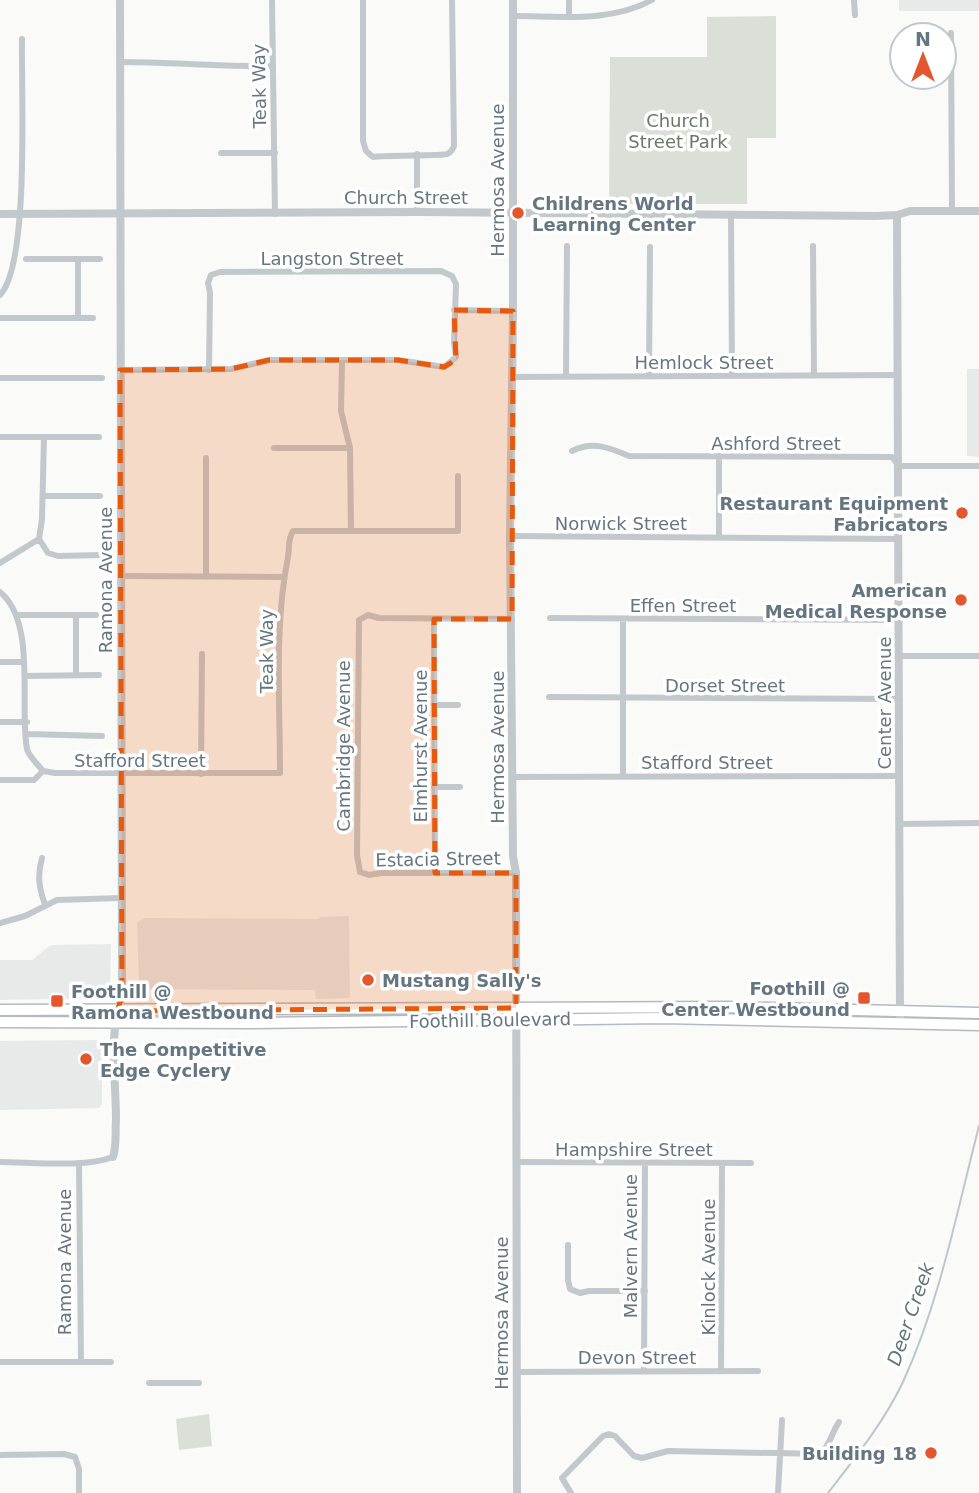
<svg xmlns="http://www.w3.org/2000/svg" width="979" height="1493" font-family="'DejaVu Sans',sans-serif">
<style>
.built{fill:#e8e9e9}
.green{fill:#dadfd7}
.lines{fill:none;stroke-linecap:round;stroke-linejoin:round}
.stream{stroke:#bbc7cb;stroke-width:2}
.primary-casing{stroke:#b5babe;stroke-width:13}
.minor{stroke:#c3c8cc;stroke-width:6}
.tertiary{stroke:#c3c8cc;stroke-width:8}
.primary{stroke:#fff;stroke-width:10}
.marked{fill:#e8590c;fill-opacity:0.2;stroke:#e8590c;stroke-width:5;stroke-dasharray:14 9;stroke-linejoin:round}
.poi-dot{fill:#e4572e;stroke:#fff;stroke-width:2.5}
.labels{text-anchor:middle;dominant-baseline:central;stroke-width:7;stroke-linejoin:round;paint-order:stroke}
.street-label{font-size:18px;fill:#657683;stroke:#fff}
.park-label{font-size:18px;fill:#687a64;stroke:#fff}
.poi-label{font-size:18px;font-weight:bold;fill:#657683;stroke:#fff;text-anchor:start}
.water-label{font-size:19px;font-style:italic;fill:#60757c;stroke:#fff}
</style>
<rect width="100%" height="100%" fill="#fafaf8"/>
<!-- built -->
<path class="built" d="M899 0H979V11H899Z
M967 369H979V457L967 456Z
M349 916 350 998 316 999 315 990 147 989 139 985 137 923 144 918 319 919 320 917Z
M111 944 110 991 105 998 0 1000V960H32L51 945Z
M102 1040V1104L99 1108 0 1110V1041Z"/>
<!-- green -->
<path class="green" d="M776 16V138H747V204H609L610 57H707V17Z
M209 1414 212 1446 179 1450 176 1419Z"/>
<g class="lines">
<!-- stream -->
<path class="stream" d="M828 1493C855 1458 884 1422 903 1382 940 1301 957 1211 979 1126"/>
<!-- primary casing -->
<g class="primary-casing">
<path id="primary" d="M0 1010 727 1007 979 1013
M0 1022 250 1023 664 1018 979 1025"/>
</g>
<!-- minor -->
<path class="minor" d="M272 0 275 214
M363 0V141L366 151 373 157C386 155 443 156 447 154 452 152 452 150 454 146L452 0
M569 0V16
M854 0 855 15
M513 16C558 16 611 23 652 0
M951 33 952 212
M120 62C171 62 221 67 272 66
M221 153H275
M417 154V212
M731 215 732 375
M813 246 814 376
M26 259H100
M0 295C30 264 21 88 22 39
M454 310 513 311
M0 318H93
M78 318V259
M342 361 341 411 350 448 351 531
M120 370 231 369 269 360H398L444 367 456 357 454 342 456 284 452 276 441 271 220 272 211 275 208 283 210 293 209 370
M566 376 567 246
M649 376 650 247
M511 377 897 375
M0 378H102
M0 437H99
M274 448H350
M572 451C593 441 608 447 629 456L892 457 899 466H979
M719 456V537
M206 458V577
M43 496H100
M510 536 899 539
M39 539 48 553 58 556 102 555
M0 563 39 539 42 519 44 437
M121 576 283 577
M0 592C37 622 19 707 27 749 29 757 38 764 43 771
M17 615H96
M76 615V675
M550 618 900 620
M434 619 435 873
M512 619 379 618 368 615 359 620 357 855 360 872 369 875 381 873H516
M900 656H979
M0 662H24
M25 676 99 675
M549 697 900 699
M434 705H458
M0 722H27
M27 734 102 736
M43 771 55 773H280C280 702 274 627 288 557 290 546 287 541 293 531H458V476
M201 774 202 654
M623 776V619
M513 777 900 776
M0 780H34L43 771
M434 787H460
M901 824 979 823
M42 858C37 876 39 887 45 905
M0 923 25 916 57 900 121 898
M0 1162C31 1162 85 1168 113 1157
M517 1162 751 1163
M79 1163 81 1362
M568 1245V1280L570 1289 580 1293 589 1291H645
M0 1362H111
M644 1371 645 1163
M721 1371 722 1163
M516 1372 758 1371
M149 1383H199
M0 1455 64 1454 75 1457 79 1469V1493
M571 1493 562 1478 603 1436 609 1434 615 1436 634 1456 642 1458 668 1451 821 1454C831 1443 831 1434 839 1422
M778 1493 782 1420"/>
<!-- tertiary -->
<path class="tertiary" d="M513 0V311L510 536 513 856 516 873 517 1493
M0 214 417 212 876 216 897 215 910 211H979
M897 215 900 1022
M113 1157C117 1145 115 1132 116 1119 116 1078 108 1035 122 997L120 0"/>
<!-- primary -->
<use href="#primary" class="primary"/>
</g>
<!-- marked area -->
<path class="marked" d="M454 310 513 311 512 619H434L435 873H516V1008L117 1011 122 997 120 370 231 369 269 360H398L444 367 456 360Z"/>
<!-- markers -->
<g class="poi-dot">
<circle cx="518" cy="213" r="7"/>
<circle cx="962" cy="513" r="7"/>
<circle cx="961" cy="600" r="7"/>
<circle cx="368" cy="980" r="7"/>
<rect x="857" y="991" width="14" height="14" rx="3.5"/>
<rect x="50" y="994" width="14" height="14" rx="3.5"/>
<circle cx="86" cy="1059" r="7"/>
<circle cx="931" cy="1453" r="7"/>
</g>
<g class="labels">
<!-- street labels -->
<g class="street-label">
<text transform="translate(259 86) rotate(-91)">Teak Way</text>
<text transform="translate(497 180) rotate(-90)">Hermosa Avenue</text>
<text x="406" y="197">Church Street</text>
<text x="332" y="258">Langston Street</text>
<text x="704" y="362">Hemlock Street</text>
<text x="776" y="443">Ashford Street</text>
<text x="621" y="523">Norwick Street</text>
<text transform="translate(105 580) rotate(-90)">Ramona Avenue</text>
<text x="683" y="605">Effen Street</text>
<text transform="translate(266 651) rotate(-90)">Teak Way</text>
<text x="725" y="685">Dorset Street</text>
<text transform="translate(884 703) rotate(-90)">Center Avenue</text>
<text transform="translate(343 746) rotate(-90)">Cambridge Avenue</text>
<text transform="translate(420 746) rotate(-90)">Elmhurst Avenue</text>
<text transform="translate(497 747) rotate(-90)">Hermosa Avenue</text>
<text x="140" y="760">Stafford Street</text>
<text x="707" y="762">Stafford Street</text>
<text transform="translate(438 859) rotate(-1)">Estacia Street</text>
<text transform="translate(490 1020) rotate(-1)">Foothill Boulevard</text>
<text x="634" y="1149">Hampshire Street</text>
<text transform="translate(630 1246) rotate(-90)">Malvern Avenue</text>
<text transform="translate(64 1262) rotate(-90)">Ramona Avenue</text>
<text transform="translate(708 1267) rotate(-90)">Kinlock Avenue</text>
<text transform="translate(501 1313) rotate(-90)">Hermosa Avenue</text>
<text x="637" y="1357">Devon Street</text>
</g>
<!-- park labels -->
<g class="park-label">
<text x="678" y="120">Church<tspan x="678" dy="21">Street Park</tspan></text>
</g>
<!-- poi labels -->
<g class="poi-label">
<text x="532" y="203">Childrens World<tspan x="532" dy="21">Learning Center</tspan></text>
<text x="948" y="503" text-anchor="end">Restaurant Equipment<tspan x="948" dy="21">Fabricators</tspan></text>
<text x="947" y="590" text-anchor="end">American<tspan x="947" dy="21">Medical Response</tspan></text>
<text x="382" y="980">Mustang Sally's</text>
<text x="850" y="988" text-anchor="end">Foothill @<tspan x="850" dy="21">Center Westbound</tspan></text>
<text x="71" y="991">Foothill @<tspan x="71" dy="21">Ramona Westbound</tspan></text>
<text x="100" y="1049">The Competitive<tspan x="100" dy="21">Edge Cyclery</tspan></text>
<text x="917" y="1453" text-anchor="end">Building 18</text>
</g>
<!-- water labels -->
<g class="water-label">
<text transform="translate(910 1314) rotate(-71)">Deer Creek</text>
</g>
</g>
<!-- north arrow -->
<g transform="translate(923 56)"><circle r="33" fill="#ffffff" stroke="#c1c8cd" stroke-width="2"/>
<path d="M0-5L12 26L0 18L-12 26Z" fill="#e4572e"/>
<text y="-10" font-size="19" font-weight="bold" text-anchor="middle" fill="#657683">N</text>
</g>
</svg>
